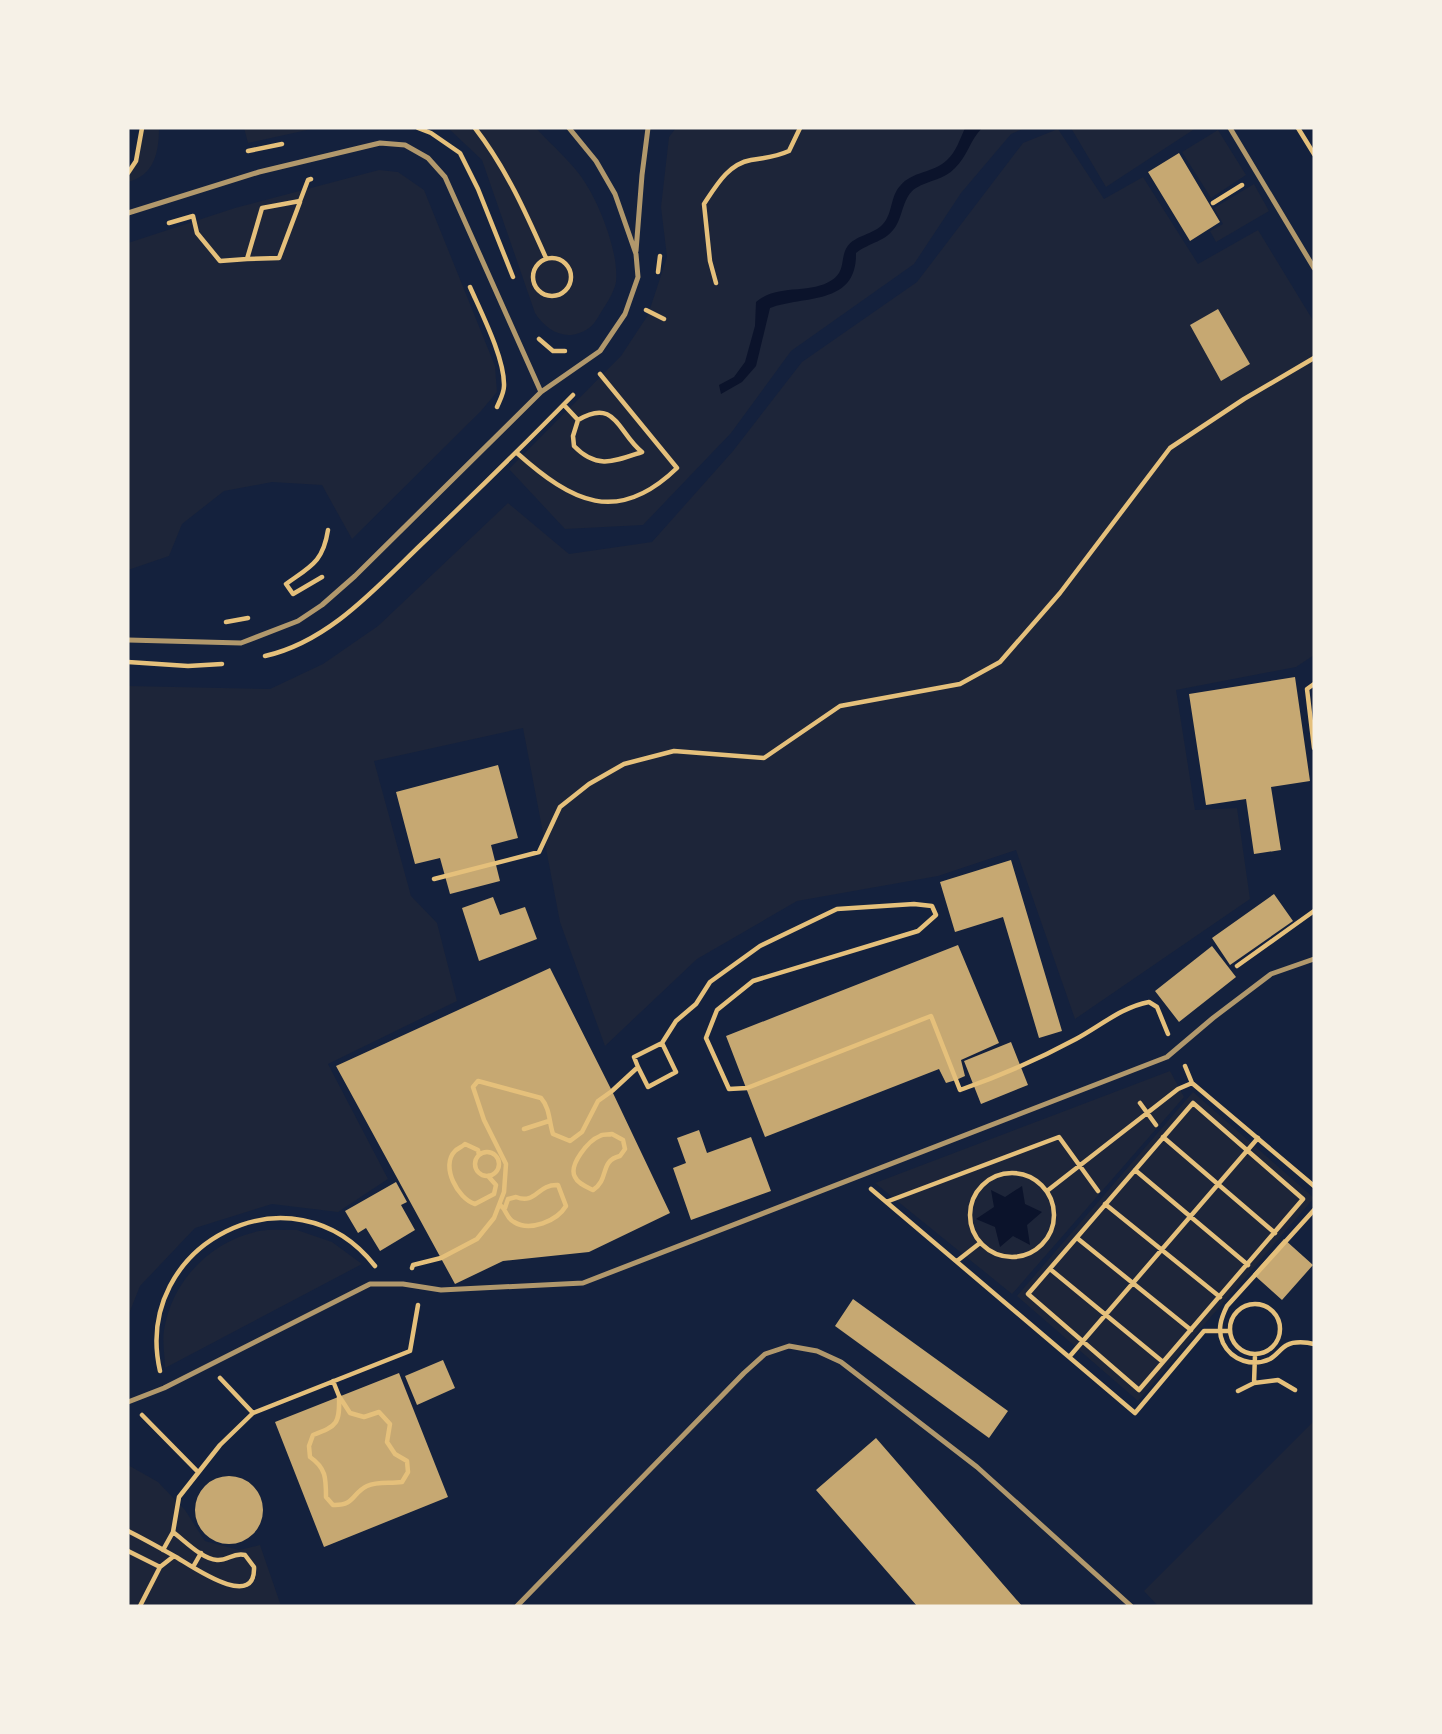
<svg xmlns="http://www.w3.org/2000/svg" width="1442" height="1734" font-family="'DejaVu Sans',sans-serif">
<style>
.green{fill:#1d2539}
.water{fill:#0b132b}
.building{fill:#c6a872}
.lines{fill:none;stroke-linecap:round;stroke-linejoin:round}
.path{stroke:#e5c07b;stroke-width:4.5}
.service{stroke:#b1986c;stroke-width:5}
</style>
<rect width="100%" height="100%" fill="#14213d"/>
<!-- green -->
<path class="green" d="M144 128H159C159 153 154 175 128 182V175L138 161Z
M244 128H316L248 143Z
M448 128H536C552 146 574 164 586 184 601 208 619 254 616 282 615 289 609 300 605 306 600 313 596 323 589 328 568 343 547 332 535 313L482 160Z
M676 128H1025L1011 134 961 193 914 264 791 351 731 433 643 525 565 529 509 469 621 356 648 315 667 257 661 207 669 137Z
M1071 128H1196L1106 187Z
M1058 129 1104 199 1143 177 1198 264 1258 230 1314 322V655L1296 667 1176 690 1195 810 1237 808 1250 899 1075 1019 1016 850 938 876 797 901 697 959 605 1046 560 922 523 728 374 761 411 896 437 923 457 1001 328 1064 388 1179 338 1212 272 1204 195 1228 140 1286 128 1316V686L270 689 323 664 378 626 508 503 569 554 652 542 733 451 802 362 917 282 1023 143Z
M1218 130 1246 175 1211 198 1182 152Z
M379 170 398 172 424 190 495 366 497 392 481 411 352 539 322 485 272 482 224 491 182 524 169 556 128 570V243L235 208Z
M1254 184 1269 211 1216 242 1210 231 1223 224 1214 208Z
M1170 1071 1184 1097 1012 1294 875 1183Z
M1193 1092 1314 1198 1138 1401 1017 1296Z
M297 1230 332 1242 362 1264 165 1368C165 1356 162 1342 164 1330 172 1281 210 1241 259 1231 270 1229 284 1230 297 1230Z
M1314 1421V1606H1158L1144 1591Z
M128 1465 158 1482 185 1510 205 1541 239 1550 260 1545 281 1606H128Z"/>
<!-- water -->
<path class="water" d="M965 128H982C970 140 967 157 955 168 944 180 929 180 916 188 903 196 903 215 896 226 886 242 870 242 856 253 857 306 804 295 770 308L756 366 742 382 721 394 719 385 734 377 745 362 755 326 756 302C778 283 810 295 832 280 846 271 840 258 847 247 855 235 873 235 883 224 893 213 890 197 900 186 912 171 934 173 947 160 956 152 960 139 965 128Z
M1022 1186 1025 1204 1042 1212 1027 1225 1030 1245 1013 1236 1000 1247 995 1227 976 1219 994 1207 991 1190 1005 1197Z"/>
<!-- building -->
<path class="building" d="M1179 153 1220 222 1190 241 1148 172Z
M1218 309 1250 364 1221 381 1190 325Z
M1295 677 1310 781 1271 787 1281 850 1254 854 1246 799 1206 805 1189 694Z
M498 765 518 838 491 845 500 881 450 894 440 858 415 864 396 792Z
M1011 860 1062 1031 1039 1038 1003 917 955 932 940 882Z
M1274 894 1293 921 1230 965 1212 938Z
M493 897 500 915 525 907 537 939 479 961 462 908Z
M958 945 999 1043 961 1060 965 1076 956 1080 946 1083 939 1069 765 1137 726 1036Z
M1212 946 1236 977 1179 1022 1155 991Z
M550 968 612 1091 670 1213 589 1252 503 1261 455 1284 336 1066Z
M1011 1042 1028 1085 981 1104 964 1061Z
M699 1130 707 1153 751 1137 771 1191 691 1220 673 1168 686 1163 677 1138Z
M396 1182 407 1202 401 1205 415 1230 380 1251 366 1228 358 1233 345 1211Z
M1284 1239 1313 1265 1282 1300 1253 1274Z
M853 1299 1008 1411 989 1438 835 1326Z
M443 1360 455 1388 417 1405 405 1376Z
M399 1373 448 1497 324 1547 275 1422Z
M876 1438 1022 1606H917L816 1490Z
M195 1510a34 34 0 1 1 68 0a34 34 0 1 1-68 0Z"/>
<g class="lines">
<!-- path -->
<path class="path" d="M418 128 431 133 460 153 478 189 513 277
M475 128C506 168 526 213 546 258
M1298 128 1314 154
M248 151 282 144
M128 173 136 161 142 128
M1213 203 1242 185
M169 223 193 216 197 233 220 261 247 259 262 208 300 201 308 180 311 179
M533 277a19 19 0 1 1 38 0a19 19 0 1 1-38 0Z
M247 259 279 258 300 202
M658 272 660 256
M716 283 710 261 704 204C716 186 728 164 751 160 767 157 773 158 789 151L800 128
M470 287C481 312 505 359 504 386 504 393 500 400 497 407
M646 310 664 319
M539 339 553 351H565
M564 405 578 420C616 397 618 433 642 452 615 461 597 470 574 446L573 436 578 420
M517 453C572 502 617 526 677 468L600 374
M322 577 293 594 286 584C311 566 323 562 328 530
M226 622 248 618
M265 656C332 641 380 583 428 538 477 491 525 444 573 395
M128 662 188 666 222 664
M1314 684 1307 689 1314 748
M434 879 539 852 560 807 589 784 624 764 674 751 764 758 840 706 960 684 1000 662 1060 593 1170 448 1244 399 1314 358
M1237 966 1314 911
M1185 1066 1192 1083 1314 1186
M638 1067 648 1087 676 1072 662 1043
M1140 1103 1156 1125
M1193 1103 1303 1199 1139 1390 1028 1294Z
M524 1129 549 1121
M612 1134 623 1140 625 1149 620 1156C599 1161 610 1179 593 1190 587 1187 578 1184 575 1177 568 1165 589 1140 600 1136 603 1134 608 1135 612 1134Z
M1163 1137 1275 1233
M475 1164a12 12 0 1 1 24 0a12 12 0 1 1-24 0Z
M479 1155 478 1150 465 1144C462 1147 458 1148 455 1151 440 1166 458 1199 475 1204L494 1194 496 1185 488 1176
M1135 1170 1248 1265
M970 1215a42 42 0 1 1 84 0a42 42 0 1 1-84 0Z
M871 1189 1135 1413 1204 1331H1230
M1047 1191 1178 1089 1192 1083
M886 1202 1059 1137 1098 1191
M1105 1204 1220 1297
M500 1205C507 1210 506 1218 514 1222 530 1232 557 1221 566 1206L558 1185C537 1184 536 1205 516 1197L508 1199 505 1208
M1314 1210 1227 1306C1221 1318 1217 1330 1223 1343 1232 1361 1253 1367 1270 1359 1277 1355 1281 1348 1287 1345 1294 1341 1307 1342 1314 1344
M1077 1238 1191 1330
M957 1261 980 1243
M412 1268 413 1265 441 1258 477 1239 494 1218 504 1192 506 1164 484 1120 473 1087 478 1081 541 1098C550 1108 549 1122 553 1134L570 1141 582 1132 598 1101 612 1091 638 1067 634 1057 662 1043 676 1021 696 1004 710 982 760 946 837 909 914 904 932 906 936 915 918 931 753 981 717 1010 706 1038 729 1089 747 1088 931 1016 960 1090C1000 1076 1039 1059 1076 1039 1100 1026 1122 1007 1149 1002L1157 1007 1168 1034
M1050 1269 1163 1362
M1230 1329a25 25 0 1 1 50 0a25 25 0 1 1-50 0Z
M1070 1356 1258 1138
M160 1371C131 1244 293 1161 375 1266
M220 1378 253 1413
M333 1381 339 1396 350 1413 364 1417 379 1412 390 1424 387 1442 395 1454 407 1461 408 1472 402 1482C390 1484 378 1481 367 1486 352 1493 355 1506 333 1505L326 1497C326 1478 326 1468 310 1457L309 1446 313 1435C337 1426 340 1424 339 1396
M1254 1383 1278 1380 1295 1390
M1238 1391 1254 1383 1255 1355
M142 1415 198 1472
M128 1531C144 1539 160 1548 176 1557 190 1565 256 1612 254 1567L245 1555C233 1552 228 1561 217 1560 202 1559 185 1541 173 1532L179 1497 220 1445 253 1413 410 1351 418 1305
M163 1550 173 1532
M128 1551 160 1567
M193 1567 201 1553
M140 1606 160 1567 174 1556"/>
<!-- service -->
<path class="service" d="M1230 128 1314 268
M128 213 259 172 380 143 405 145 428 158 445 177 541 392
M636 251 642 175 648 128
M128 640 241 643 298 621 322 605 355 576 541 392 600 351 625 314 638 277 636 254 615 194 596 161 569 128
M128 1402 164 1388 370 1284H403L441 1290 583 1283 1167 1057 1213 1018 1271 974 1314 959
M517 1606 744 1373 765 1354 789 1346 817 1351 841 1362 977 1467 1131 1606"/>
</g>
<!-- border -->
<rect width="1442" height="1734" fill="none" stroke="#f6f1e7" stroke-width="259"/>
</svg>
